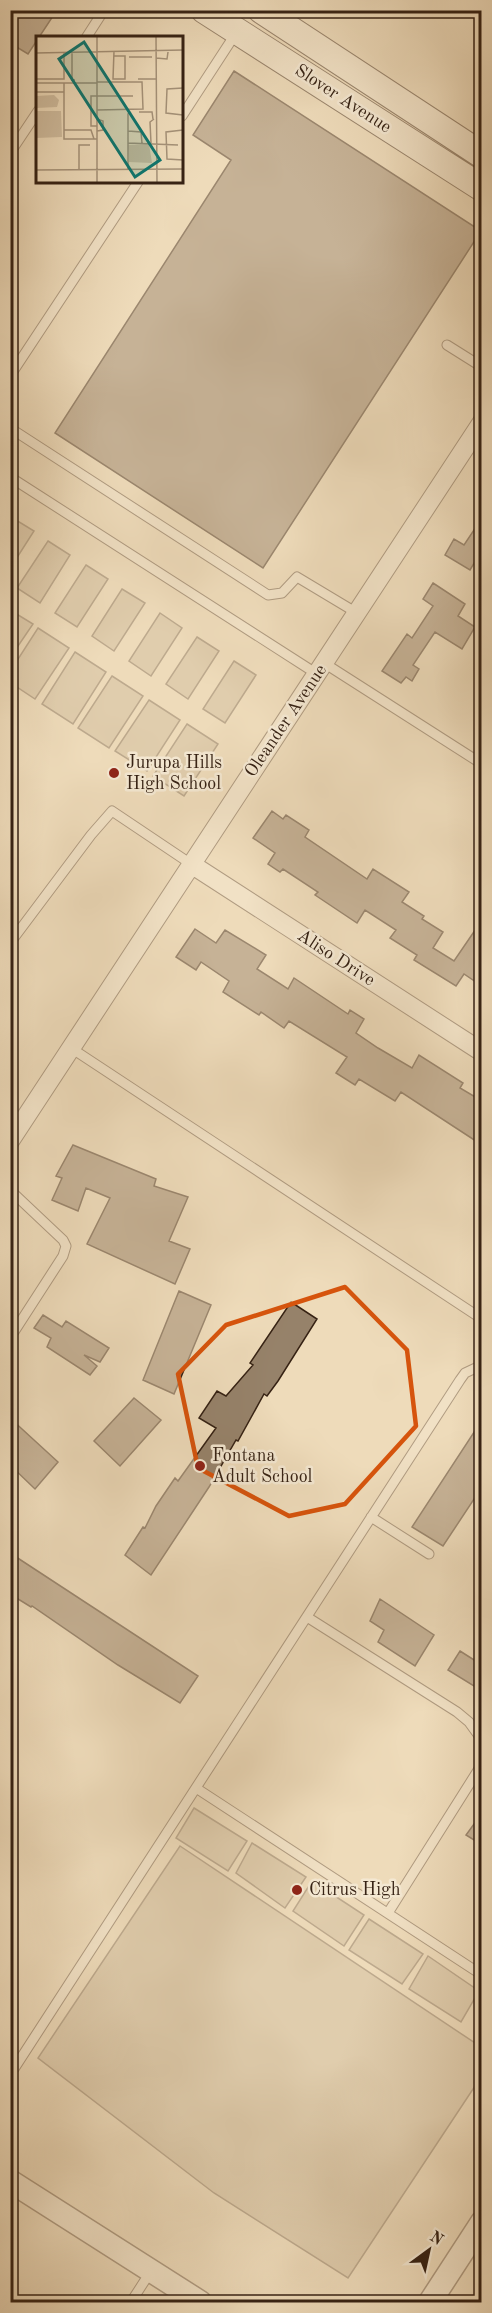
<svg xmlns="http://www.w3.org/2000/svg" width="492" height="2313" font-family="'Old Standard TT',serif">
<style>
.pitch{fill:#cfbc9e;stroke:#826f59;stroke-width:1.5}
.building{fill:#96826a;stroke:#362214;stroke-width:1.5}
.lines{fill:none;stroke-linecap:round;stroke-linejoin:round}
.service-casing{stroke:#64503e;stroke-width:11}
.minor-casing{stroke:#64503e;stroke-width:20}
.tertiary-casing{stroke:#64503e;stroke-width:25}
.secondary-casing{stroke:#362214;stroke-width:28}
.service{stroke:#f4e8d2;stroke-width:9}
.minor{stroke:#f4e8d2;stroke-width:18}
.tertiary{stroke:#f4e8d2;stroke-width:22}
.secondary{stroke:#f4e8d2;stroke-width:26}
.marked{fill:none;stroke:#d6540d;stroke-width:4.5;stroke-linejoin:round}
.poi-dot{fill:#8f2418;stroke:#f4e8d2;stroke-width:2}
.labels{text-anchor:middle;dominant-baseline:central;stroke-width:5;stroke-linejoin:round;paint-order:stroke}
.street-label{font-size:18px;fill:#362214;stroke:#f4e8d2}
.poi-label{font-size:18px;fill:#362214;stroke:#f4e8d2;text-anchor:start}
.inset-road{fill:none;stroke:#a49178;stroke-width:1.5}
.view{fill:#0f766e;fill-opacity:0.15;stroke:#0f766e;stroke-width:3}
.inset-edge{fill:none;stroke:#362214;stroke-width:3}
</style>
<rect width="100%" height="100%" fill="#eedbba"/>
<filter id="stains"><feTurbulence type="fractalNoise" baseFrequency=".00333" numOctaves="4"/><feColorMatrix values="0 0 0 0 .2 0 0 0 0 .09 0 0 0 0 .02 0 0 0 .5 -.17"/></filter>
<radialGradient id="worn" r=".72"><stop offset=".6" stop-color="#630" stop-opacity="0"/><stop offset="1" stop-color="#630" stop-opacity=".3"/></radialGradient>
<!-- pitch -->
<path class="pitch" d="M11 517 34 531 11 567 10 518Z
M48 541 70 555 40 603 17 588Z
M86 565 108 579 77 627 55 613Z
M122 589 145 603 114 651 92 636Z
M10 610 33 624 16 649 11 646Z
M160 613 182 628 151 676 129 661Z
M38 628 69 648 35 699 11 683V670Z
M197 637 219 651 188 699 166 684Z
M75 652 106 672 73 724 42 704Z
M234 661 256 675 225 723 203 709Z
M112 676 143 696 109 748 78 728Z
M149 700 180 720 147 771 115 751Z
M187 724 218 744 184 796 153 776Z
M194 1808 247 1841 228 1871 176 1838Z
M252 1843 306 1877 285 1908 236 1873Z
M180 1846 481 2047V2077L348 2278 214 2193 38 2058Z
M312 1881 364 1915 344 1946 293 1911Z
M369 1919 423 1954 402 1984 349 1950Z
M428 1956 479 1991 461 2022 409 1989Z"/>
<!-- building -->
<path class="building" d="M10 10H57L28 54 10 43Z
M234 71 481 231 263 568 55 433 231 160 193 135Z
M482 518V563L476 560 470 570 445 555 454 539 464 545Z
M433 583 465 604 458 616 475 627 462 649 435 632 413 665 419 669 412 681 406 677 401 683 382 671 407 634 412 638 433 606 423 599Z
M272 811 283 819 286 815 309 830 305 837 367 879 373 869 409 892 402 902 424 916 422 919 443 932 433 948 454 961 482 920V986L464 974 456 986 414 960 417 955 390 938 396 930 365 910 357 923 315 895 318 892 283 869 280 872 268 864 275 853 253 838Z
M195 929 216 943 225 930 266 955 257 969 288 989 294 978 348 1014 350 1010 364 1019 356 1033 378 1048 412 1068 419 1055 463 1083 460 1088 482 1101V1145L401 1092 395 1101 359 1079 355 1085 336 1073 347 1057 289 1021 284 1028 261 1012 259 1015 223 992 229 981 201 962 196 970 176 957Z
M73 1145 156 1179 154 1186 188 1197 169 1241 190 1249 175 1284 87 1244 110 1198 86 1188 78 1211 52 1200 62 1178 56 1176Z
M179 1291 211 1305 174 1394 143 1380Z
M291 1302 317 1319 278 1381 267 1396 264 1394 238 1441 236 1440 209 1487 151 1575 125 1555 143 1527 145 1528 156 1506 175 1478 178 1481 216 1428 199 1418 217 1391 226 1396 253 1365 250 1363Z
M43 1315 62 1327 66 1321 109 1348 100 1362 84 1355 97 1366 90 1375 47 1347 51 1338 34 1328Z
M134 1398 161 1420 120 1466 94 1441Z
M10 1418 58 1462 35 1489 10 1465Z
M482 1420V1487L443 1546 412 1527Z
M10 1553 198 1676 180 1703 118 1665 32 1606 31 1607 10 1594Z
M380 1599 434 1635 415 1666 378 1642 384 1630 370 1621Z
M460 1651 482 1665V1691L448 1670Z
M482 1813V1845L466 1835Z"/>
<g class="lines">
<!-- service casing -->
<g class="service-casing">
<path id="service" d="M86 38 104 10
M182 116 236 33
M10 153 38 111
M447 345 482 367
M10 376 138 182
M10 428 268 595 282 593 297 577 357 613
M10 477 317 674
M324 663 482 764
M10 943 91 835 112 811 191 864
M71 1048 482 1319
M10 1190 63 1240 66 1246 63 1256 10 1338
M371 1517 429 1554
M307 1617 457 1712 469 1722 482 1740
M196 1788 482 1975
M388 1913 482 1764
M10 2075 460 1380 465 1373 482 1365
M131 2302 151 2271"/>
</g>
<!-- minor casing -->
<g class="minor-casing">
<path id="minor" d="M191 864 482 1052
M10 1141 482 422"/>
</g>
<!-- tertiary casing -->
<g class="tertiary-casing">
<path id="tertiary" d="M10 2181 200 2302
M430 2302 482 2222"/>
</g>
<!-- secondary casing -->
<g class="secondary-casing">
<path id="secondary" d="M204 10 482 188
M261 10 482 155"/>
</g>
<!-- service -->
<use href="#service" class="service"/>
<!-- minor -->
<use href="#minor" class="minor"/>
<!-- tertiary -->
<use href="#tertiary" class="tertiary"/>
<!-- secondary -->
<use href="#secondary" class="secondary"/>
</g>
<!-- marked area -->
<path d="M0 0H492V2313H0ZM345 1287 407 1350 416 1426 345 1504 289 1516 198 1468 178 1374 226 1325Z" fill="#eedbba" fill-opacity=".55" fill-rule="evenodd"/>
<path class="marked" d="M345 1287 407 1350 416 1426 345 1504 289 1516 198 1468 178 1374 226 1325Z"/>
<!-- markers -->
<g class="poi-dot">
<circle cx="114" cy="773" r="6"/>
<circle cx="200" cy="1466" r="6"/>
<circle cx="297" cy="1890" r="6"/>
</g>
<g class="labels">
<!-- street labels -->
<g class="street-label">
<text transform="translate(343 99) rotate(33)">Slover Avenue</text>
<text transform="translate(286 721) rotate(-56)">Oleander Avenue</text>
<text transform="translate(336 958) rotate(33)">Aliso Drive</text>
</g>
<!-- poi labels -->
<g class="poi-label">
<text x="126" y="763">Jurupa Hills<tspan x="126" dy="21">High School</tspan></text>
<text x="212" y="1456">Fontana<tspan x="212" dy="21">Adult School</tspan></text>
<text x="309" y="1890">Citrus High</text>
</g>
</g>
<!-- overview -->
<g transform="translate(36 36)">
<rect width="147" height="147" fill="#eedbba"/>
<path d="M18 59 23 64 21 71 0 72V60ZM0 75H25L26 101 0 102ZM113 108 116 127 93 126 92 109Z" fill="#cfbc9e"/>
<path class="inset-road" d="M61 0V147M120 0 121 147M78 15 77 43H89V20H78M36 16V44H39M0 17 147 14M93 21H116M120 22 131 23 132 16M0 43H28V16M102 43H121M0 47H28M61 47H28V103H61M147 52 131 53 130 77 147 79M0 56H28M61 74 107 73 106 46H61M103 76H116L117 83M61 83 67 85V94L61 95M61 90H55V60H97M28 94H55L58 103M147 94 130 96 131 123 147 124M92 95 105 96 106 107M92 107 142 109M115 107 114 86 118 83M0 134 147 133M43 134V109H54M92 134V78L95 76"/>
<path class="view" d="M48 6 124 124 99 141 23 23Z"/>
<rect width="147" height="147" class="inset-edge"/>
</g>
<!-- margin -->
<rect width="492" height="2313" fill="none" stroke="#eedbba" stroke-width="36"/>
<rect x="12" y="12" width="468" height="2289" fill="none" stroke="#362214" stroke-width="3"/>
<rect x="18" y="18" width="456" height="2277" fill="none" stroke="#362214" stroke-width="1.5"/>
<!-- north arrow -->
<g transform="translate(429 2250) rotate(33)" stroke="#f4e8d2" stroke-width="4.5" paint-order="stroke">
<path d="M0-4.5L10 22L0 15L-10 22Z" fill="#362214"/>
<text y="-9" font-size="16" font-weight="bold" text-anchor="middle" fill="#362214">N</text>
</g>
<rect width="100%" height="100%" filter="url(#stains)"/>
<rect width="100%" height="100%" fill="url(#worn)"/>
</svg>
